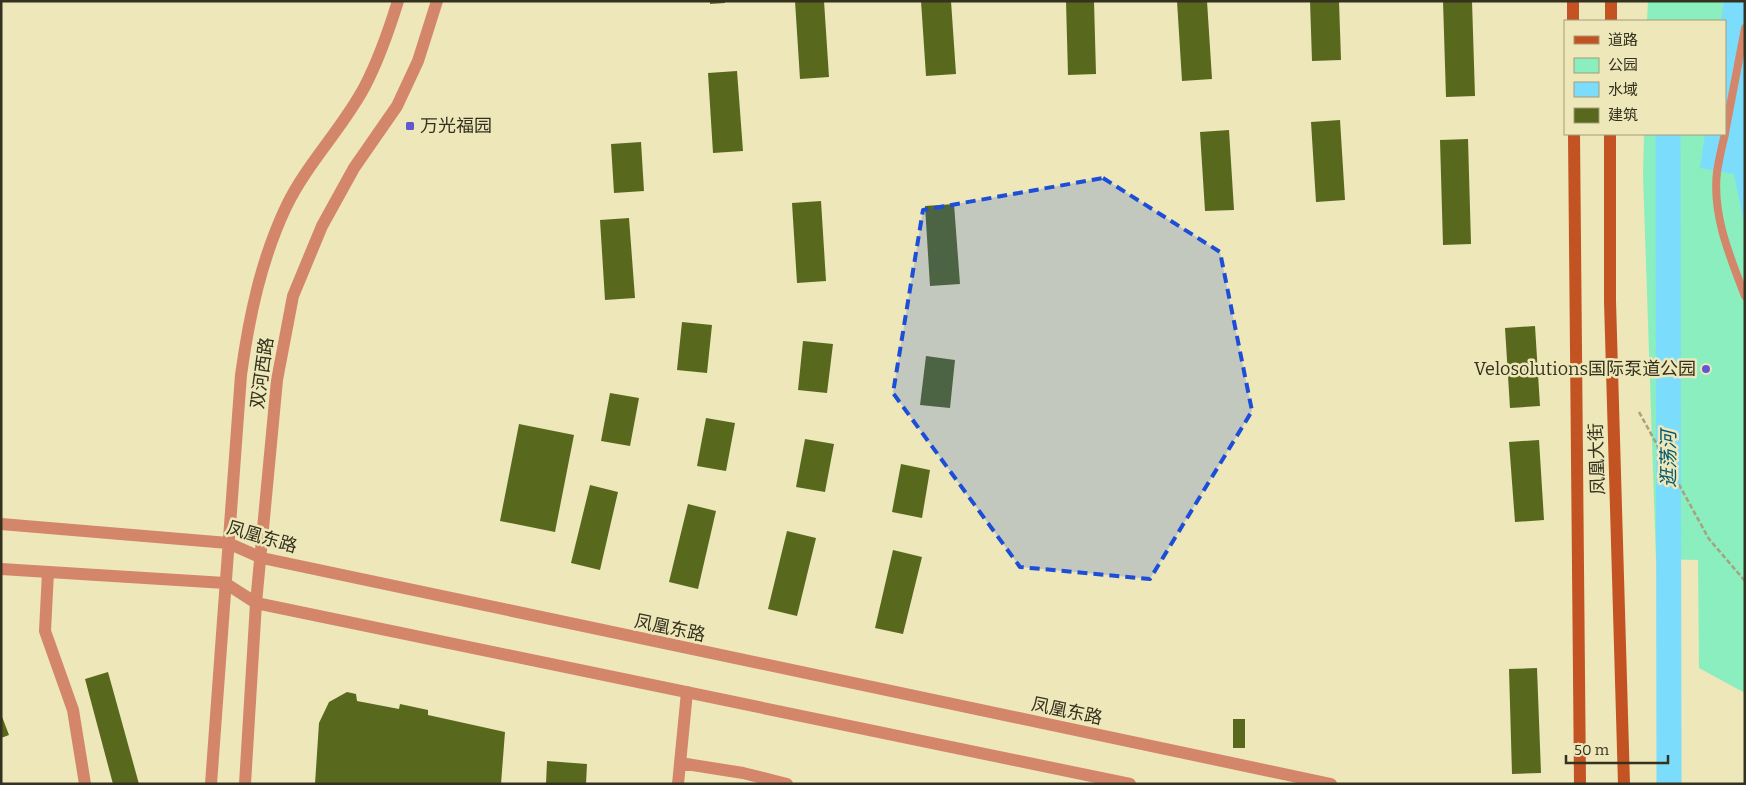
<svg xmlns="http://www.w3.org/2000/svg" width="1746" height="785" font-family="Bitter,'Noto Sans SC',serif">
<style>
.green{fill:#8beebe}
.water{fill:#7cdcfc}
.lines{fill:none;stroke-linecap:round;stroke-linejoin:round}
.river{stroke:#7cdcfc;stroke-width:25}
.building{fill:#58691e}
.path{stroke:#a6a17e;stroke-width:2.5;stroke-dasharray:5 2.5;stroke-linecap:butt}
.service{stroke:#d3866a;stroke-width:8}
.minor{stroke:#d3866a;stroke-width:12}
.tertiary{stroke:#d3866a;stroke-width:12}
.secondary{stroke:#c35322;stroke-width:12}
.marked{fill:#1d4ed8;fill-opacity:0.2;stroke:#1d4ed8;stroke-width:4;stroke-dasharray:10 6;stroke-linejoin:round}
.poi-dot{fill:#6058d1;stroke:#ede7b9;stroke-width:2}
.labels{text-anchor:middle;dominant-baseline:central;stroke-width:5;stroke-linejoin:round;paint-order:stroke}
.poi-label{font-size:18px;fill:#34311f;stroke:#ede7b9;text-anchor:start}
.street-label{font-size:18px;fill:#34311f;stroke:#ede7b9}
.water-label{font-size:19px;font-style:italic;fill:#00586e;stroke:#ede7b9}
</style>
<rect width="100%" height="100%" fill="#ede7b9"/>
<!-- green -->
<path class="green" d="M1648 1H1745V693L1699 668 1698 560 1656 559 1643 175 1644 134H1725V21H1647Z"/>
<!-- water -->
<path class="water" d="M1724 1H1745V227L1734 174 1700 168 1705 134H1725V21H1721Z"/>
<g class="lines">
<!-- river -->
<path class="river" d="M1668 134 1669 784"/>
</g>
<!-- building -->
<path class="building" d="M710 1H725V3L710 4Z
M795 1H824L829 77 800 79Z
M921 1H951L956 74 926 76Z
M1066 1H1094L1096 74 1068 75Z
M1177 1H1207L1212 79 1182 81Z
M1310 1H1339L1341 60 1312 61Z
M1443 1H1472L1475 96 1446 97Z
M737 71 743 151 713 153 708 73Z
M1340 120 1345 200 1316 202 1311 122Z
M1229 130 1234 210 1205 211 1200 132Z
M1468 139 1471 244 1443 245 1440 140Z
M641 142 644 191 614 193 611 144Z
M821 201 826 281 797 283 792 203Z
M954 204 960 284 930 286 925 206Z
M629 218 635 298 605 300 600 220Z
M682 322 712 325 707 373 677 370Z
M1535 326 1540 406 1510 408 1505 328Z
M803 341 833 344 827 393 798 390Z
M926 356 955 360 950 408 920 405Z
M610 393 639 398 630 446 601 441Z
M706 418 735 423 726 471 697 466Z
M519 424 574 435 555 532 500 521Z
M805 439 834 444 825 492 796 487Z
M1539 440 1544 520 1515 522 1509 442Z
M901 464 930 470 922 518 892 512Z
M590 485 618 492 600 570 571 563Z
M688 504 716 511 698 589 669 582Z
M787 531 816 538 797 616 768 609Z
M893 550 922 557 903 634 875 628Z
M1537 668 1541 773 1512 774 1509 669Z
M108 672 139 784H113L85 679Z
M347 692 356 694 357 701 399 709 400 704 428 710V715L505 732 501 784H315L319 723 329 702Z
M1 714 9 735 1 738Z
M1233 719H1245V748H1233Z
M547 761 587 764 586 784H546Z"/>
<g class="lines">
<!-- path -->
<path class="path" d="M1639 412 1709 539 1745 581"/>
<!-- service -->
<path class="service" d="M1725 133 1745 28
M1725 134C1722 146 1719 159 1717 172 1712 215 1730 257 1745 296"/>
<!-- minor -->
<path class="minor" d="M48 572 45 631 73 710 85 784
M680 763 743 773 787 784
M678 784 687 692"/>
<!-- tertiary -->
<path class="tertiary" d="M1 524 228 543 262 558 1331 784
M1 569 225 583 256 603 1130 784
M211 784 241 375C249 317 261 260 286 207 307 163 343 128 365 86 379 59 389 30 398 1
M245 784 256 603 277 380 293 296 322 226 354 168 397 106 418 61 437 1"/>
<!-- secondary -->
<path class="secondary" d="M1573 1V21
M1611 21V1
M1574 134 1580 784
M1610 134V301L1624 784"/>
</g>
<!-- marked area -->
<path class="marked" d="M1103 178 1220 252 1252 411 1150 579 1020 567 893 393 923 210Z"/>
<!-- markers -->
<g class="poi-dot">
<rect x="405" y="121" width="10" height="10" rx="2.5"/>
<circle cx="1706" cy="369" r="5"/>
</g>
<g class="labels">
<!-- poi labels -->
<g class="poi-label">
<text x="420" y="126">万光福园</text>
<text x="1696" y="369" text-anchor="end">Velosolutions国际泵道公园</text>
</g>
<!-- street labels -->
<g class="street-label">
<text transform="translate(262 373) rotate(-82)">双河西路</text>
<text transform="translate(1597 459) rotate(-92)">凤凰大街</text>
<text transform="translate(262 537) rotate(16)">凤凰东路</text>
<text transform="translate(670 628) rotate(12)">凤凰东路</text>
<text transform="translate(1067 711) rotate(12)">凤凰东路</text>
</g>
<!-- water labels -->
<g class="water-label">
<text transform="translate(1668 459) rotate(-90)">逛荡河</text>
</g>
</g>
<!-- border -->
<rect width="1746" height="785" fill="none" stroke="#34311f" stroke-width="5"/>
<!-- legend -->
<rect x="1564" y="20" width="162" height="115" fill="#ede7b9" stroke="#a39e7b"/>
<rect x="1574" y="36" width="25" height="8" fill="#c35322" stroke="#a39e7b"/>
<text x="1608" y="45" font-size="15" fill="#34311f">道路</text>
<rect x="1574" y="58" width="25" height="15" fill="#8beebe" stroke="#a39e7b"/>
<text x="1608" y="70" font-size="15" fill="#34311f">公园</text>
<rect x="1574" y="82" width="25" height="15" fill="#7cdcfc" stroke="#a39e7b"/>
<text x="1608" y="95" font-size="15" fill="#34311f">水域</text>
<rect x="1574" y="108" width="25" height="15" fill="#58691e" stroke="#a39e7b"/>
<text x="1608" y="120" font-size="15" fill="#34311f">建筑</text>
<!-- scale -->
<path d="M1566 755v8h102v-8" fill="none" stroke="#34311f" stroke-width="2.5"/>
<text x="1574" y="755" font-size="15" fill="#34311f" stroke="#ede7b9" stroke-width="4" paint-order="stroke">50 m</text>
</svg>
